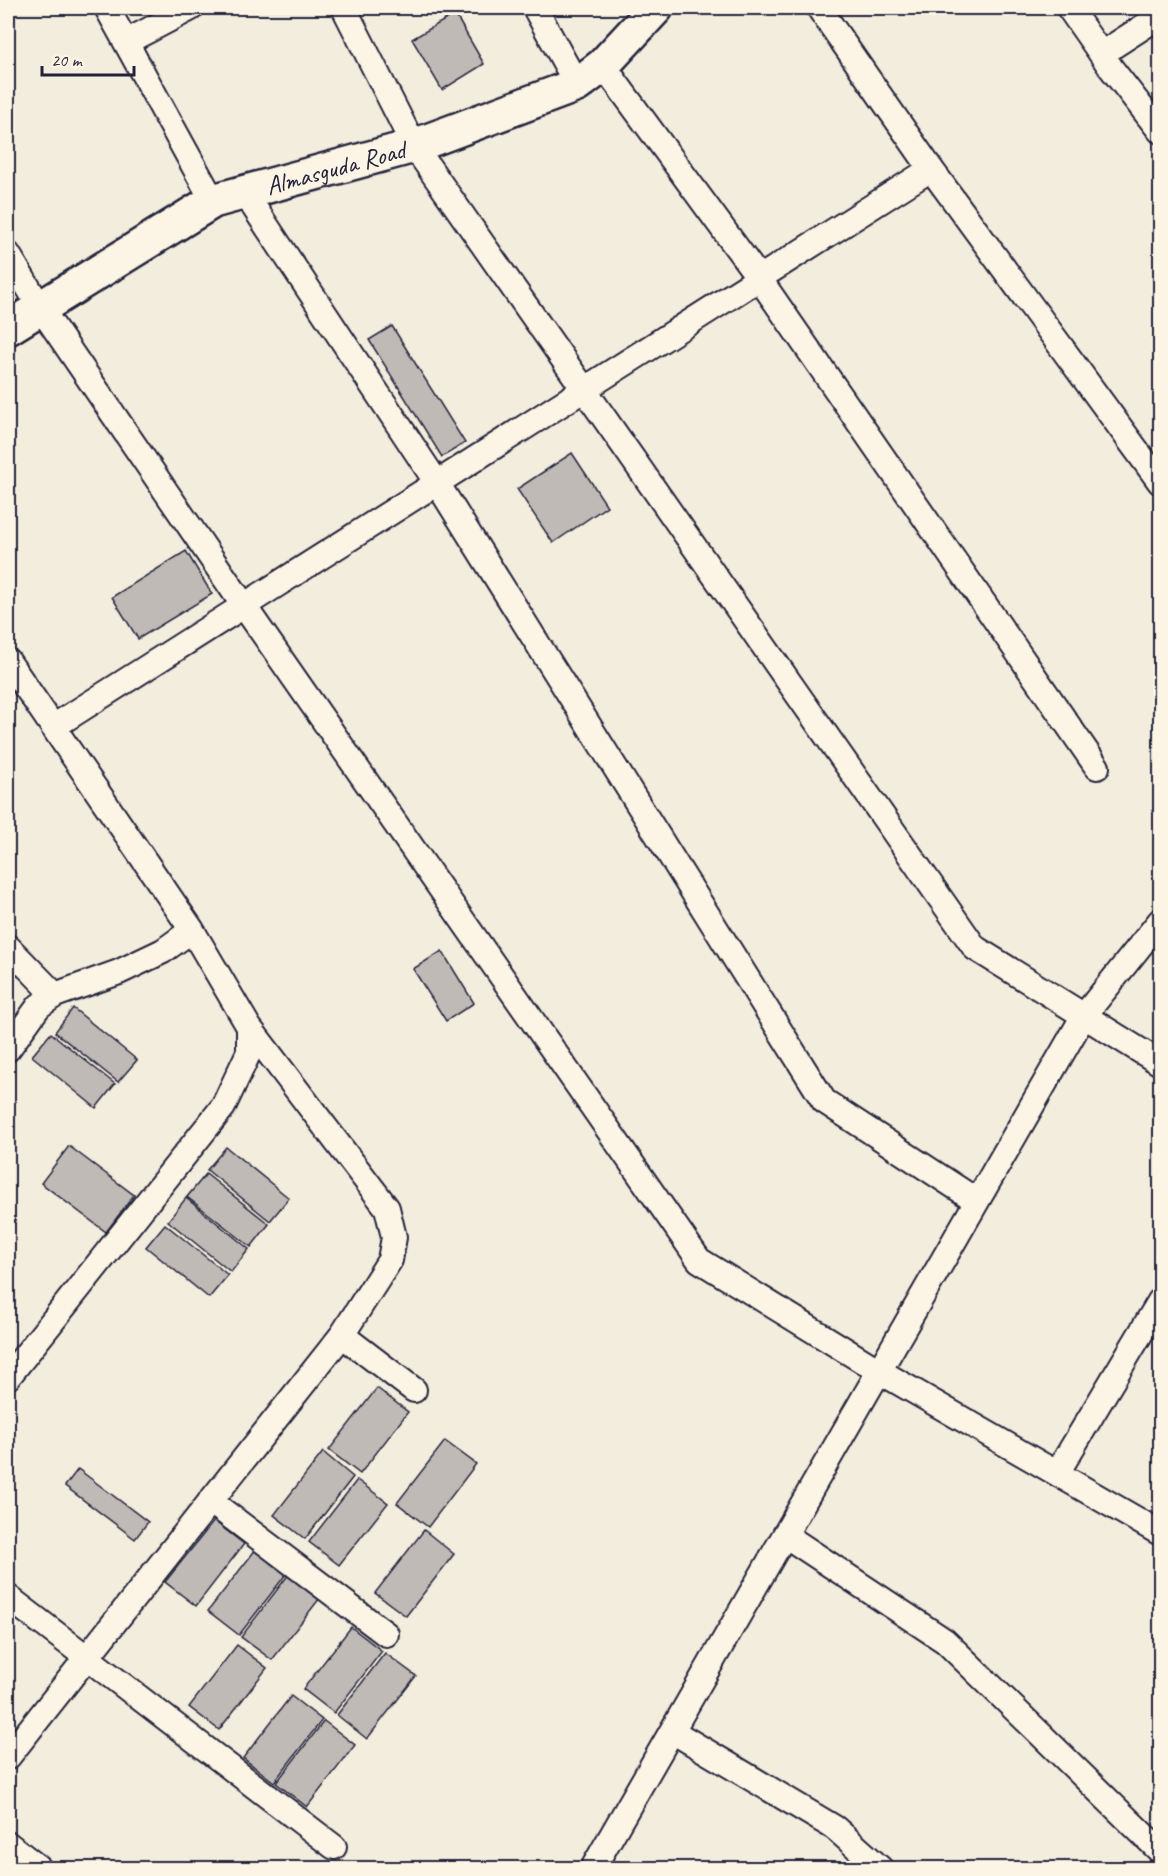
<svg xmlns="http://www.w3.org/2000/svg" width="1168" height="1876" font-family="Caveat,sans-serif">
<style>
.building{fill:#bfbab6;stroke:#22223b;stroke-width:1.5}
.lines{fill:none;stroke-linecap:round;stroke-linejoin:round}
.street-casing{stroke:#22223b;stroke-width:28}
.secondary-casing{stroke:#22223b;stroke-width:38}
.street{stroke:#fcf5e5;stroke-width:24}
.secondary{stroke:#fcf5e5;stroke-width:33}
.labels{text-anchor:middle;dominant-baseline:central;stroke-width:4.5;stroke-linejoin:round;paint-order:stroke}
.street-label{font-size:26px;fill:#22223b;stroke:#fcf5e5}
</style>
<rect width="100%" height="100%" fill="#f3edde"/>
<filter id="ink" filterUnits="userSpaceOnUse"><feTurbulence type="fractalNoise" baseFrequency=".0167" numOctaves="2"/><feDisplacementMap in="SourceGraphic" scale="12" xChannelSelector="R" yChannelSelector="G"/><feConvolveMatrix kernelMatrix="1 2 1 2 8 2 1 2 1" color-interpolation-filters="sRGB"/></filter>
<g filter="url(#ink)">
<!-- building -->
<path class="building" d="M455 14 484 64 442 90 412 39Z
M392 326 465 443 442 457 369 340Z
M572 453 607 506 553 543 517 489Z
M186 551 212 594 138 639 112 597Z
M442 951 474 1003 446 1021 413 969Z
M73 1008 137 1060 118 1082 55 1032Z
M51 1033 115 1084 96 1108 32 1056Z
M69 1146 134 1195 106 1232 41 1183Z
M226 1147 289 1198 270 1221 207 1170Z
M206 1174 269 1224 251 1247 187 1197Z
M186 1198 249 1249 231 1272 168 1221Z
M165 1224 228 1275 209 1298 146 1247Z
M377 1388 408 1412 360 1474 329 1450Z
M445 1441 476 1464 428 1527 397 1503Z
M323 1452 353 1477 305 1539 274 1515Z
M78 1469 148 1522 135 1539 65 1486Z
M357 1480 388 1503 339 1565 309 1542Z
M214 1521 244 1544 196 1606 165 1582Z
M424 1530 454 1554 406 1616 375 1593Z
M256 1549 287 1573 239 1635 208 1611Z
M289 1574 320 1598 272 1660 241 1637Z
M351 1627 382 1651 334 1713 303 1689Z
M237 1645 267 1668 219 1730 189 1707Z
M385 1653 416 1676 367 1739 337 1715Z
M291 1696 322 1720 274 1782 243 1758Z
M324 1721 355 1745 307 1807 276 1783Z"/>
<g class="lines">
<!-- street casing -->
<g class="street-casing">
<path id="street" d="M107 8 213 201
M344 8 414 146 975 948 1160 1063
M535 8 577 85
M819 8 931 169 1160 482
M1069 8 1111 68 1160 131
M126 42 191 8
M1101 54 1160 16
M603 65 759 278 1097 767
M244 192 437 483 824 1101 977 1201
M8 254 40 307 244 606 699 1260 879 1371 1160 1533
M8 661 192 930 249 1027 387 1208 394 1237 390 1260 342 1335 8 1757
M53 727 931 169
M8 947 55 995
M8 1049 39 1006 55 995 119 972 163 951 192 930
M342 1335 414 1390
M8 1377 223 1107 249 1052V1027
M1057 1473 1160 1301
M210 1501 386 1634
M785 1535 945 1641 1160 1851
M8 1597 334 1847
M672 1731 835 1828 880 1868
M8 1844 39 1868
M593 1868 1083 1017 1160 921"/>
</g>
<!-- secondary casing -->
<g class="secondary-casing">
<g id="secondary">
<path id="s1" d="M8 328 213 201 414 146 577 85 603 65 656 8"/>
</g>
</g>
<!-- street -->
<use href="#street" class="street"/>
<!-- secondary -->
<use href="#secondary" class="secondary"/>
</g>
</g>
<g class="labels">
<!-- street labels -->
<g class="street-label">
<text stroke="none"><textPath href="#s1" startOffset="368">Almasguda Road</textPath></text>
</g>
</g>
<!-- margin -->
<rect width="1168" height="1876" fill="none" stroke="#fcf5e5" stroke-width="30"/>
<rect x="15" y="15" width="1138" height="1846" fill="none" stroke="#22223b" stroke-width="2" filter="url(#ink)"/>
<!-- scale -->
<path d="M42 66v9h92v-9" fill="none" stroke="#22223b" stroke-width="3"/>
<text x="51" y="66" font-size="18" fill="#22223b" stroke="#fcf5e5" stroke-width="4.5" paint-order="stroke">20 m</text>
</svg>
